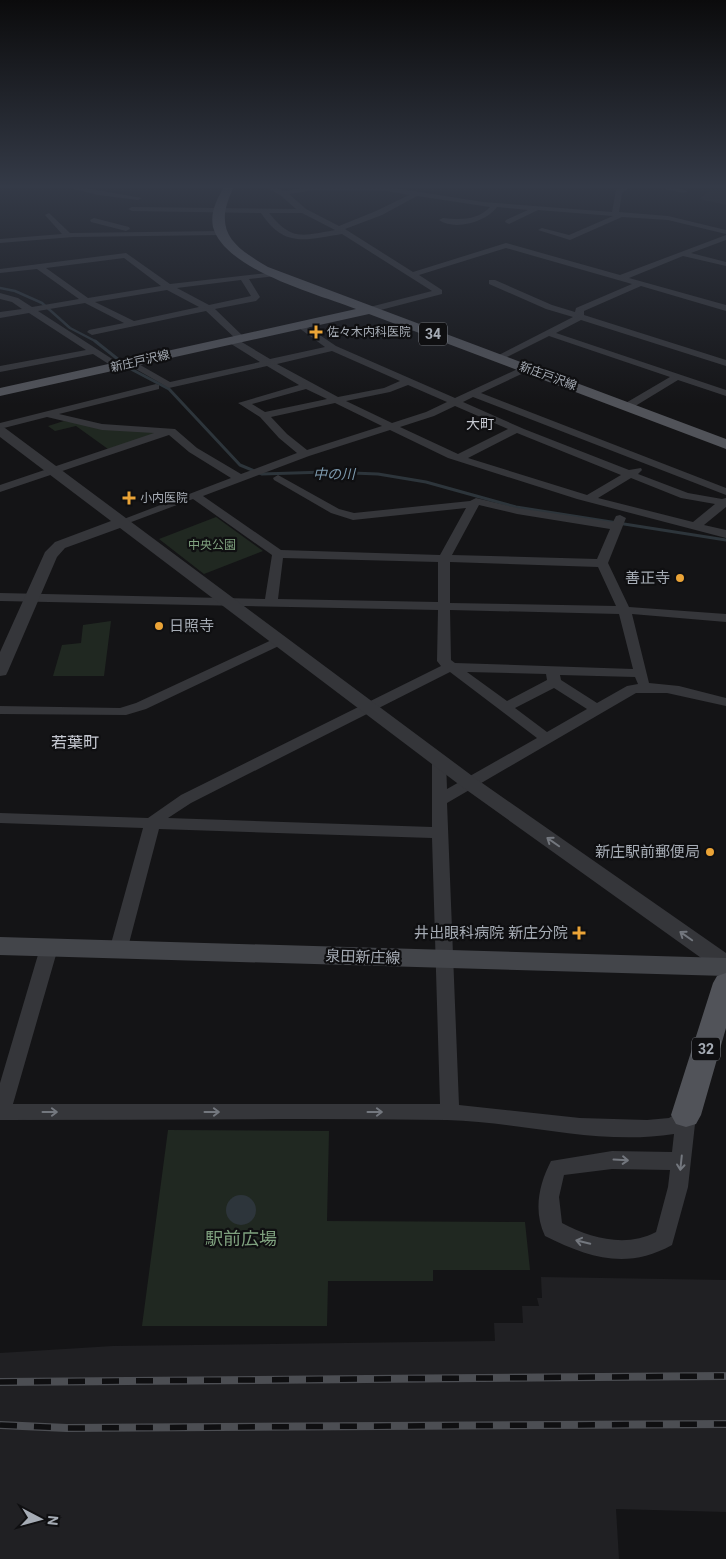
<svg xmlns="http://www.w3.org/2000/svg" width="726" height="1559" font-family="Roboto,'Noto Sans JP',sans-serif">
<style>
.built{fill:#202023}
.green{fill:#202821}
.water{fill:#2d353b}
.lines{fill:none;stroke-linecap:round;stroke-linejoin:round}
.stream-far1{stroke:#2d353b;stroke-width:2.5}
.stream{stroke:#2d353b;stroke-width:3}
.minor{fill:#35363a;fill-rule:evenodd}
.tertiary{fill:#35363a;fill-rule:evenodd}
.secondary{fill:#43454a;fill-rule:evenodd}
.primary{fill:#515359;fill-rule:evenodd}
.rail-casing{stroke:#4c4e53;stroke-width:8}
.rail{stroke:#0f0f11;stroke-width:5.5;stroke-dasharray:17;stroke-linecap:butt}
.oneway{stroke:#73777e}
.poi-dot{fill:#eba437;stroke:#0f0f11;stroke-width:2}
.labels{text-anchor:middle;dominant-baseline:central;stroke-width:4.5;stroke-linejoin:round;paint-order:stroke}
.far-poi-label{font-size:12px;fill:#a6acb5;stroke:#0f0f11;text-anchor:start}
.far-street-label{font-size:12px;fill:#a6acb5;stroke:#0f0f11}
.far-park-label{font-size:12px;fill:#7ea07e;stroke:#0f0f11}
.shield{fill:#0f0f11;stroke:#797d84;stroke-width:1}
.shield-label{font-size:14px;font-weight:bold;fill:#a6acb5}
.far-neighbourhood-label{font-size:14px;fill:#c7cad2;stroke:#0f0f11}
.far-water-label{font-size:14px;font-style:italic;fill:#7e9baf;stroke:#0f0f11}
.poi-label{font-size:15px;fill:#a6acb5;stroke:#0f0f11;text-anchor:end}
.street-label{font-size:15px;fill:#a6acb5;stroke:#0f0f11}
.neighbourhood-label{font-size:16px;fill:#c7cad2;stroke:#0f0f11}
.near-park-label{font-size:18px;fill:#7ea07e;stroke:#0f0f11}
</style>
<rect width="100%" height="100%" fill="#141416"/>
<!-- built -->
<path class="built" d="M699 187H726V205L699 199 711 190Z
M541 1277 726 1280V1512L616 1509 619 1559H0V1353L113 1346 495 1341 494 1323H523L522 1306H539L537 1298H542Z"/>
<!-- green -->
<path class="green" d="M64 421 159 433 108 449 76 426 55 431 48 426Z
M216 517 263 551 204 574 159 539Z
M111 621 104 676H53L62 645 81 643 83 625Z
M168 1130 329 1131 327 1221 525 1222 530 1270H433V1281H328L327 1326H142Z"/>
<!-- water -->
<path class="water" d="M226 1210a15 15 0 1 1 30 0a15 15 0 1 1-30 0Z"/>
<g class="lines">
<!-- stream-far1 -->
<path class="stream-far1" d="M0 288 15 291 42 303 70 328 97 342"/>
<!-- stream -->
<path class="stream" d="M95 341 129 368 169 389 240 465 262 474 326 472 378 474 426 482 516 507 726 540"/>
<!-- minor -->
<path class="minor" d="M67 187H80L142 198 138 200 98 195Z
M266 187H275L284 191 306 187H388L483 202 612 212 616 190 621 187H629L622 193 619 212 668 216 726 230V234L668 220 622 217 570 240 538 230 542 228 569 235 613 216 538 210 509 224 505 222 506 220 528 210 497 207C486 222 455 231 439 220L443 218C460 220 478 220 490 207L417 196 382 215 345 229 413 272 506 243 620 275 726 235V240L691 253 726 262V266L683 256 629 278 726 305V311L641 286 584 311V315L726 360V366L581 320 556 333 726 390V396L678 380 632 408H624V404L670 377 549 336 501 360 493 358 573 317 546 309 489 284V280H495L552 305 575 312 576 308 632 284 506 248 419 275 442 290V294L369 313 365 310 366 308 432 291 342 234C305 240 284 248 261 213L132 211 128 209 132 207 296 209 280 195ZM314 190 387 191 409 195 376 211 339 226 306 209 289 194ZM269 213H302L335 230C301 236 292 241 269 213Z
M497 187H505L502 189Z
M656 187H673L688 191 684 193Z
M49 213 70 233 220 231 224 233 220 235 73 237 0 243V239L62 234 45 215Z
M94 218 129 227 130 229 126 231 91 222 90 220Z
M126 253 170 284 276 272V276L249 279 260 297 256 301 215 309 246 339 240 341 270 359 325 347 299 328V324L302 323 336 346 455 398 524 366H530V370L481 393 726 488V495L473 397 463 402 524 429 629 470 641 468 642 470 638 474 688 493 722 499 726 498V507L704 525 726 530V538L577 499 448 458 390 430 309 456 203 496 281 550 440 555 466 508 353 520 331 513 274 480 273 478 278 475 339 509 354 513 470 501 476 498 517 508 613 522 616 516 620 515 626 518 608 563 629 607 726 614V622L632 614 649 683 679 686 726 698V706L667 693H636L447 803 459 1105 580 1118 647 1120 669 1118 686 1107 693 1109 696 1115 688 1187 672 1245C627 1270 589 1258 545 1236 533 1211 539 1184 551 1161L612 1151 672 1152 674 1134C598 1146 523 1122 447 1120 298 1118 149 1120 0 1120V1083L40 948 43 943 49 941 55 943 58 948 13 1104H440L432 838 159 829 127 951 124 956 118 958 112 956 109 951 143 828 0 823V813L148 818 181 795 441 666 437 661 438 610 0 601V593L265 599 272 555 193 499 126 524H118L116 522 231 478 189 452 169 435 0 492V485L154 433 102 430 47 417 0 429V423L156 384 159 385V389L59 414 102 424 175 429 197 448 241 474 297 453 279 438 260 417 238 403 299 385 267 366 169 388 127 364 135 362 170 382 260 362 228 342V338L236 339 206 311 92 335 87 332 89 330 124 323 85 303 38 311 123 366 115 368 93 354 0 372V366L86 350 29 313 0 318V312L22 309 12 302 0 299V293L18 298 32 307 79 299 37 269 0 273V269ZM124 258 161 286 88 298 46 268ZM241 280 251 296 209 305 177 288ZM167 290 199 307 134 321 95 302ZM332 351 400 381 384 388 338 397 277 364ZM408 385 447 402 426 412 392 423 346 401 390 392ZM306 389 327 399 265 412 252 404ZM335 403 382 426 307 450 287 434 271 417ZM455 406 508 429 458 454 400 427 434 416ZM517 433 621 475 587 495 468 458ZM631 478 681 498 715 504 693 522 598 498ZM479 505 517 514 610 529 597 559 452 555ZM283 558 438 562V602L278 599ZM450 562 598 567 616 606 450 603ZM450 610 619 614 633 669 455 663 451 660ZM450 672 537 738 447 789 446 760 439 755 434 757 432 760V827L168 818 191 803ZM467 672 546 674 547 680 507 701ZM560 675 635 677 638 684 627 686 597 703 561 680ZM554 688 587 709 547 732 515 708ZM612 1169 670 1170 668 1187 656 1232C626 1248 590 1238 562 1223L559 1197 564 1175Z
M278 637 285 641 283 644 146 709 126 715 0 714V706L120 708 136 703Z"/>
<!-- tertiary -->
<path class="tertiary" d="M0 427 5 428 475 778 726 953V972L718 970 461 786 120 528 65 548 57 557 8 671 6 675 0 676V652L45 552 55 542 111 521 0 437Z"/>
<!-- secondary -->
<path class="secondary" d="M0 937 726 958V976L0 955Z"/>
<!-- primary -->
<path class="primary" d="M224 187H234C212 230 232 246 268 267L726 439V449L369 314 0 396V388L356 309C317 294 225 270 213 227 210 212 217 199 224 187Z
M726 973V1028L701 1115 696 1124 686 1127 676 1124 671 1115 713 983 717 976Z"/>
<!-- rail casing -->
<g class="rail-casing">
<path id="rail" d="M0 1382 724 1376
M0 1425 67 1428 726 1424"/>
</g>
<!-- rail -->
<use href="#rail" class="rail"/>
</g>
<!-- one-way arrows -->
<defs><path id="oneway-shaft" d="M-6 0H5M1.5-3L5.5 0L1.5 3" fill="none" stroke-width="1.6" stroke-linecap="round" stroke-linejoin="round" transform="scale(1.25)"/></defs>
<g class="oneway">
<use href="#oneway-shaft" transform="translate(553 842) rotate(-145)"/>
<use href="#oneway-shaft" transform="translate(686 936) rotate(-145)"/>
<use href="#oneway-shaft" transform="translate(50 1112)"/>
<use href="#oneway-shaft" transform="translate(212 1112)"/>
<use href="#oneway-shaft" transform="translate(375 1112)"/>
<use href="#oneway-shaft" transform="translate(621 1160) rotate(3)"/>
<use href="#oneway-shaft" transform="translate(681 1163) rotate(96)"/>
<use href="#oneway-shaft" transform="translate(583 1242) rotate(-166)"/>
</g>
<!-- sky -->
<linearGradient id="sky" x2="0" y2="1"><stop stop-color="#0b0b0c"/><stop offset="0.46" stop-color="#343a47"/><stop offset="1" stop-color="#343a47" stop-opacity="0"/></linearGradient>
<rect width="726" height="405" fill="url(#sky)"/>
<!-- markers -->
<g class="poi-dot">
<path d="M313.5 324.5h5v5h5v5h-5v5h-5v-5h-5v-5h5z"/>
<path d="M126.5 490.5h5v5h5v5h-5v5h-5v-5h-5v-5h5z"/>
<circle cx="680" cy="578" r="5"/>
<circle cx="159" cy="626" r="5"/>
<circle cx="710" cy="852" r="5"/>
<path d="M576.5 925.5h5v5h5v5h-5v5h-5v-5h-5v-5h5z"/>
</g>
<g class="labels">
<!-- far-poi labels -->
<g class="far-poi-label">
<text x="327" y="332">佐々木内科医院</text>
<text x="140" y="498">小内医院</text>
</g>
<!-- far-street labels -->
<g class="far-street-label">
<text transform="translate(140 361) rotate(-13)">新庄戸沢線</text>
<text transform="translate(548 376) rotate(20)">新庄戸沢線</text>
</g>
<!-- far-park labels -->
<g class="far-park-label">
<text x="212" y="545">中央公園</text>
</g>
<!-- shield labels -->
<g class="shield">
<rect x="419" y="322.5" width="28" height="23" rx="4"/>
<rect x="692" y="1037.5" width="28" height="23" rx="4"/>
</g>
<g class="shield-label">
<text x="433" y="334">34</text>
<text x="706" y="1049">32</text>
</g>
<!-- far-neighbourhood labels -->
<g class="far-neighbourhood-label">
<text x="480" y="424">大町</text>
</g>
<!-- far-water labels -->
<g class="far-water-label">
<text x="334" y="474">中の川</text>
</g>
<!-- poi labels -->
<g class="poi-label">
<text x="670" y="578">善正寺</text>
<text x="169" y="626" text-anchor="start">日照寺</text>
<text x="700" y="852">新庄駅前郵便局</text>
<text x="568" y="933">井出眼科病院 新庄分院</text>
</g>
<!-- street labels -->
<g class="street-label">
<text transform="translate(363 957) rotate(2)">泉田新庄線</text>
</g>
<!-- neighbourhood labels -->
<g class="neighbourhood-label">
<text x="75" y="742">若葉町</text>
</g>
<!-- near-park labels -->
<g class="near-park-label">
<text x="241" y="1238">駅前広場</text>
</g>
</g>
<!-- north arrow -->
<g transform="translate(40 1519) rotate(96)" stroke="#0f0f11" stroke-width="4" paint-order="stroke">
<path d="M0-4L9 19L0 12L-9 19Z" fill="#a6acb5"/>
<text y="-8" font-size="14" font-weight="bold" text-anchor="middle" fill="#a6acb5">N</text>
</g>
</svg>
